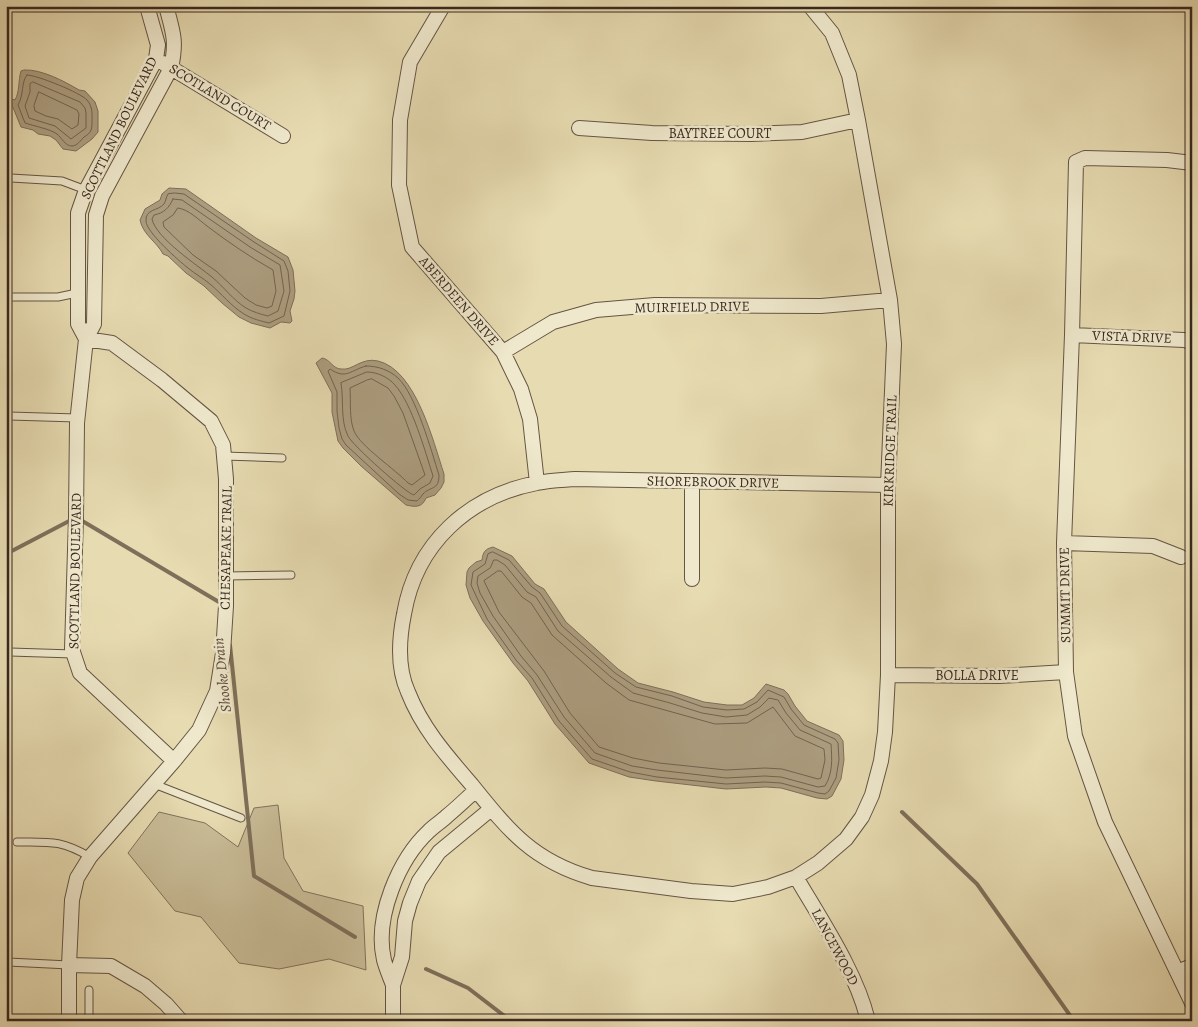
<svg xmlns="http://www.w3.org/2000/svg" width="1198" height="1027" font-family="Alegreya,serif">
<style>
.green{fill:#c9bd98;stroke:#81725c}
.water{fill:#ac9e80;stroke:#7e6f5a}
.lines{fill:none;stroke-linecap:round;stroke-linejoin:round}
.shore{stroke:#726350;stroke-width:1}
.stream{stroke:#7e6f5a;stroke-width:4}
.service-casing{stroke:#645544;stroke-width:9}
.minor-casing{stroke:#645544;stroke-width:16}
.service{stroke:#efe8cc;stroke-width:7}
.minor{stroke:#efe8cc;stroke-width:14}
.labels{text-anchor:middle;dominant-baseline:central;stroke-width:5;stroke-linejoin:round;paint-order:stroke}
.street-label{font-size:14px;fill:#392820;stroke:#efe8cc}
.water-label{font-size:15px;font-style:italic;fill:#5c4b3d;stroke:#efe8cc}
</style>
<rect width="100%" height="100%" fill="#e7dbb1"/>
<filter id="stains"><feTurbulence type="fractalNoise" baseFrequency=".004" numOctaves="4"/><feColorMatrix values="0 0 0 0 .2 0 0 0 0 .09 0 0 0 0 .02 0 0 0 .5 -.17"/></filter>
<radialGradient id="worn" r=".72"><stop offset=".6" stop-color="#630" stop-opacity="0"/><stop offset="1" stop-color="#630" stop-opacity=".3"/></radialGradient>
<!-- green -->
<path class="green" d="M278 805 284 858 303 891 363 906 366 970 329 959 279 969 239 963 201 917 175 911 128 853 159 812 205 823 238 847 254 808Z"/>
<!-- water -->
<path class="water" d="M24 70C41 69 64 81 79 90L85 91 95 102 98 111V132L92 139 76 151 63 149 56 140 50 136 38 134 33 130 21 127 12 105V99L15 100C20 91 18 81 21 71Z
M169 188 186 189 256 238 288 257 293 270 295 291 294 299 290 311 292 321 290 323 281 322 270 328 251 323 239 317 222 303 204 286 186 273 168 256 163 254C157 242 143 235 140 220L145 209 160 200 162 194Z
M322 358C330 359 333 369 341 369 353 371 361 357 378 361 416 370 433 441 444 474V482L441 488 435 495 426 498C422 508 415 507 406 505L361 466 343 448 338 441 332 412V393L316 363Z
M493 547 512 556 535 584 544 589 566 622 618 669 638 683 673 692 704 702 727 705H742L754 698 766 684 784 690 788 694 795 706 807 721 839 735 843 741 844 760 841 779 832 796 827 799 817 798 781 788 766 787 726 789 656 781 629 777 589 763 555 724 528 681 513 663 483 621 470 598 466 585 467 572 469 568 476 562 482 560C483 552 485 549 493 547Z"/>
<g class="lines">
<!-- shore -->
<path class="shore" d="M27 75C37 75 81 93 87 100 93 107 92 114 92 122 92 130 91 133 84 137 81 140 77 146 72 146 65 146 62 138 57 134 50 129 34 126 25 123L18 105C24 95 21 82 27 75Z
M33 82 80 102 85 108 86 113V128L71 139 55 126 29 118 25 106 30 92V84Z
M39 92 77 110 79 114 78 125 72 129 58 119 46 116 35 111 34 106Z
M175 193 184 194 254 242 284 261 288 271 290 291 284 316 269 323C261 321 252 319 244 314 231 306 222 294 210 284 203 278 195 274 188 268 179 261 146 232 146 221 145 209 158 211 164 204 166 201 166 197 168 194Z
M173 199 182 200 250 247 280 265 284 291 278 311 268 316C260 314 253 312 246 308 233 300 224 287 212 277 197 265 156 238 152 219L154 215C164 213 169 208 173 199Z
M178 208C188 209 199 220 207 226 228 242 250 257 273 270L276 291 272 306 267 308 256 305 245 298 216 271 193 255 164 227 163 222 173 215Z
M366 366C378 366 389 370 398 378 416 395 431 450 439 475 439 491 430 486 423 494 421 497 419 499 417 501L408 500 399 494 346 445 342 439 339 428 337 411V392L328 371 330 369C346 380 351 370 366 366Z
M367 372C377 372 388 377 395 385 412 404 425 451 433 476L430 483 420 489 414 495C407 494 352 445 348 436 340 420 344 400 341 383Z
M372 379 388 388 394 396 403 413 425 475 412 485 408 483C396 470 360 446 354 431 349 418 351 403 350 388L367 380Z
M493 552 509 560 532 587 540 593 562 626 615 673 636 687 672 696 703 707 727 710 744 709 757 702 768 690 784 697 791 709 804 725 835 739 838 743 839 760 836 778 829 791 825 794 818 793 781 783 765 782 726 784 657 777 630 772 592 759 559 721 532 678 516 660 487 619 471 585 473 572 485 564 488 554Z
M494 560H497L505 565 527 592 536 597 558 631 611 677 633 693 670 703 702 713 726 717 747 715 760 707 769 698 778 700 786 713 800 730 831 744C832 759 833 773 825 786L818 787 781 777 765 776 726 778 657 770 632 766 595 753 564 717 537 675 521 656 493 616 480 593 477 583 478 576 490 568Z
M498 571H501L506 577 522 597 531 603 552 635 606 683 629 700 715 724 747 723 773 707 795 736 824 749 825 760 821 778 818 779 782 769 765 768 726 770 659 763 633 758 599 747 570 713 544 671 499 612 484 581Z"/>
<!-- stream -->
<path class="stream" d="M79 519 224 605
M6 554 73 519
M230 645 254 876 355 937
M902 812 977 884 1074 1021
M426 969 468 988 511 1021"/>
<!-- service casing -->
<g class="service-casing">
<path id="service" d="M11 178 62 181 86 190
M11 297H58L77 293
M9 416 77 418
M224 456 282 458
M226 576 291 575
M10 652 73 654
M154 784 241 818
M17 842C50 842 61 840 90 857
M8 962 69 965
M89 1021V990"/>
</g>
<!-- minor casing -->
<g class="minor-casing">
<path id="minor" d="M147 6 158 45 156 59 86 190 78 213V324L86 339 94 324 96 215 102 196 171 68C177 41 173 32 166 6
M443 6 410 62 400 120 399 185 412 247 503 352 521 389 530 419 537 483
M810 6 832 33 849 75 858 120 890 300 894 344 888 485V675L885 732 881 761 872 795 862 817 846 839 818 863 796 877 768 887 733 894 691 891 592 878C533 861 509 831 472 785 447 756 422 728 408 692 397 668 399 639 404 614 416 544 468 496 537 483 550 480 563 480 575 479L888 485
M163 63 283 136
M579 128 652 133 751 134 802 132 858 120
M1192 163 1167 160 1085 158 1076 162 1072 335 1064 543 1066 672 1075 736 1105 822 1192 1003
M1072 335 1184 340 1192 342
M503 352 553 322 596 310 655 305 821 306 890 300
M692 481V579
M1064 543 1153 546 1181 557
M888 675 999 676 1066 672
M476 790C466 799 457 808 447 816 442 821 435 825 429 831 399 859 374 917 384 960 386 968 390 977 393 985L402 957 405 921 410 903 419 881 439 852 491 809
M796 877C821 920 857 973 868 1021
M69 965 111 966 145 986 166 1004 181 1021
M1177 972 1192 966
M69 1021V965L72 900 77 878 90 857 174 761 199 730 217 691 223 653 226 606V479L223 445 211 421 162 380 112 343 86 339 77 423 76 517 72 649 80 673 174 761
M393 1021V985"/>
</g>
<!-- service -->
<use href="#service" class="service"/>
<!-- minor -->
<use href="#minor" class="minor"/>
</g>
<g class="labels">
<!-- street labels -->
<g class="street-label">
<text transform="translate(220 97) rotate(31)">SCOTLAND COURT</text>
<text transform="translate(119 128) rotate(-64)">SCOTTLAND BOULEVARD</text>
<text x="720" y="133">BAYTREE COURT</text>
<text transform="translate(459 301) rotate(49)">ABERDEEN DRIVE</text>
<text transform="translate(692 307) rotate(-1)">MUIRFIELD DRIVE</text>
<text transform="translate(1132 337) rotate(2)">VISTA DRIVE</text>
<text transform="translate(890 451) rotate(-88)">KIRKRIDGE TRAIL</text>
<text transform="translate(713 482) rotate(1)">SHOREBROOK DRIVE</text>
<text transform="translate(226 548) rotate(-89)">CHESAPEAKE TRAIL</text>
<text transform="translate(75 571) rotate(-89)">SCOTTLAND BOULEVARD</text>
<text transform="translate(1065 595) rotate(-91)">SUMMIT DRIVE</text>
<text x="977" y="675">BOLLA DRIVE</text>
<text transform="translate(835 947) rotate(62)">LANCEWOOD</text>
</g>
<!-- water labels -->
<g class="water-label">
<text transform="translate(222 675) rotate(-96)">Shooke Drain</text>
</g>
</g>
<!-- margin -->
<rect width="1198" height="1027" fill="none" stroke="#e7dbb1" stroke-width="25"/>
<rect x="8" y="8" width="1183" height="1012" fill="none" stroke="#392820" stroke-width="2.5"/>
<rect x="12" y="12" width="1173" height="1002" fill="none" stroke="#392820"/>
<rect width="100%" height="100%" filter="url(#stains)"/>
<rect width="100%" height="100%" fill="url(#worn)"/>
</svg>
